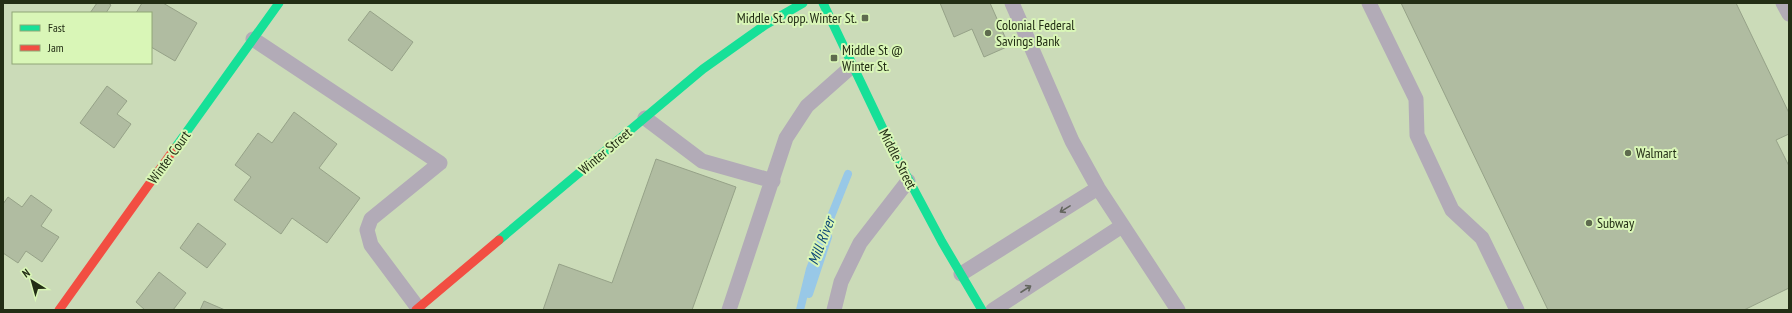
<svg xmlns="http://www.w3.org/2000/svg" width="1792" height="313" font-family="'PT Sans Narrow',sans-serif">
<style>
.lines{fill:none;stroke-linecap:round;stroke-linejoin:round}
.stream{stroke:#98c8e7;stroke-width:8}
.building{fill:#b0bca1;stroke:#96a288}
.lane{stroke:#b2abb7;stroke-width:15}
.fast{stroke:#16e098;stroke-width:9}
.jam{stroke:#f24e42;stroke-width:9}
.oneway{stroke:#63665e}
.poi-dot{fill:#5e6b4e;stroke:#d9f6b7;stroke-width:1.5}
.labels{text-anchor:middle;dominant-baseline:central;stroke-width:4;stroke-linejoin:round;paint-order:stroke}
.poi-label{font-size:14px;fill:#232e15;stroke:#d9f6b7;text-anchor:start}
.street-label{font-size:14px;fill:#232e15;stroke:#d9f6b7}
.water-label{font-size:15px;font-style:italic;fill:#0e4978;stroke:#d9f6b7}
</style>
<rect width="100%" height="100%" fill="#cbdbb8"/>
<g class="lines">
<!-- stream -->
<path class="stream" d="M809 294 828 237
M800 310 810 269 848 174"/>
</g>
<!-- building -->
<path class="building" d="M97 3H108L111 5 106 13H90Z
M142 3H163L197 23 175 61 151 47V13H136Z
M940 3H990L1009 46 984 57 972 29 954 37Z
M1401 3H1736L1789 113V134L1776 140 1789 166V288L1744 310H1548Z
M370 11 413 42 392 71 348 40Z
M107 86 127 101 117 114 131 124 114 148 80 123Z
M294 112 337 144 319 168 360 198 327 243 292 218 281 234 234 200 251 177 235 165 258 133 272 143Z
M656 159 736 187 692 310H543L559 264 612 283Z
M31 195 52 210 41 226 59 237 42 262 26 251 18 263 3 253V204L8 197 22 207Z
M198 223 226 244 207 268 180 248Z
M159 272 186 293 173 310H145L136 302Z
M204 301 225 310H200Z"/>
<g class="lines">
<!-- lane -->
<path class="lane" d="M1012 3 1072 141 1098 188 1178 310
M1369 3 1416 99 1417 135 1452 210 1482 238 1517 310
M1783 3 1789 14
M253 39 440 163 371 219 367 230 371 245 418 308
M645 118 702 161 773 181
M961 274 1098 188
M729 310 786 138 807 106 851 67
M834 310 841 282 860 243 908 181
M993 310 1122 226"/>
<!-- fast -->
<path class="fast" d="M823 3 895 154 942 242 982 310
M175 148 279 3
M499 240 703 69 765 25 803 3"/>
<!-- jam -->
<path class="jam" d="M59 310 175 148
M416 310 499 240"/>
</g>
<!-- one-way arrows -->
<defs><path id="oneway-shaft" d="M-6 0H5M1.5-3L5.5 0L1.5 3" fill="none" stroke-width="1.6" stroke-linecap="round" stroke-linejoin="round"/></defs>
<g class="oneway">
<use href="#oneway-shaft" transform="translate(1065 209) rotate(148)"/>
<use href="#oneway-shaft" transform="translate(1026 289) rotate(-33)"/>
</g>
<!-- markers -->
<g class="poi-dot">
<rect x="861" y="14" width="8" height="8" rx="2"/>
<circle cx="988" cy="33" r="4"/>
<rect x="830" y="54" width="8" height="8" rx="2"/>
<circle cx="1628" cy="153" r="4"/>
<circle cx="1589" cy="223" r="4"/>
</g>
<g class="labels">
<!-- poi labels -->
<g class="poi-label">
<text x="857" y="18" text-anchor="end">Middle St. opp. Winter St.</text>
<text x="996" y="25">Colonial Federal<tspan x="996" dy="16">Savings Bank</tspan></text>
<text x="842" y="50">Middle St @<tspan x="842" dy="16">Winter St.</tspan></text>
<text x="1636" y="153">Walmart</text>
<text x="1597" y="223">Subway</text>
</g>
<!-- street labels -->
<g class="street-label">
<text transform="translate(605 151) rotate(-40)">Winter Street</text>
<text transform="translate(169 157) rotate(-54)">Winter Court</text>
<text transform="translate(898 159) rotate(63)">Middle Street</text>
</g>
<!-- water labels -->
<g class="water-label">
<text transform="translate(821 241) rotate(-69)">Mill River</text>
</g>
</g>
<!-- border -->
<rect width="1792" height="313" fill="none" stroke="#232e15" stroke-width="8"/>
<!-- legend -->
<rect x="12" y="12" width="140" height="52" fill="#d9f6b7" stroke="#90a676"/>
<rect x="20" y="25" width="20" height="6" fill="#16e098" stroke="#90a676"/>
<text x="48" y="32" font-size="12" fill="#232e15">Fast</text>
<rect x="20" y="45" width="20" height="6" fill="#f24e42" stroke="#90a676"/>
<text x="48" y="52" font-size="12" fill="#232e15">Jam</text>
<!-- north arrow -->
<g transform="translate(32 281) rotate(323)" stroke="#d9f6b7" stroke-width="3" paint-order="stroke">
<path d="M0-3L7 15L0 10L-7 15Z" fill="#232e15"/>
<text y="-6" font-size="11" font-weight="bold" text-anchor="middle" fill="#232e15">N</text>
</g>
</svg>
